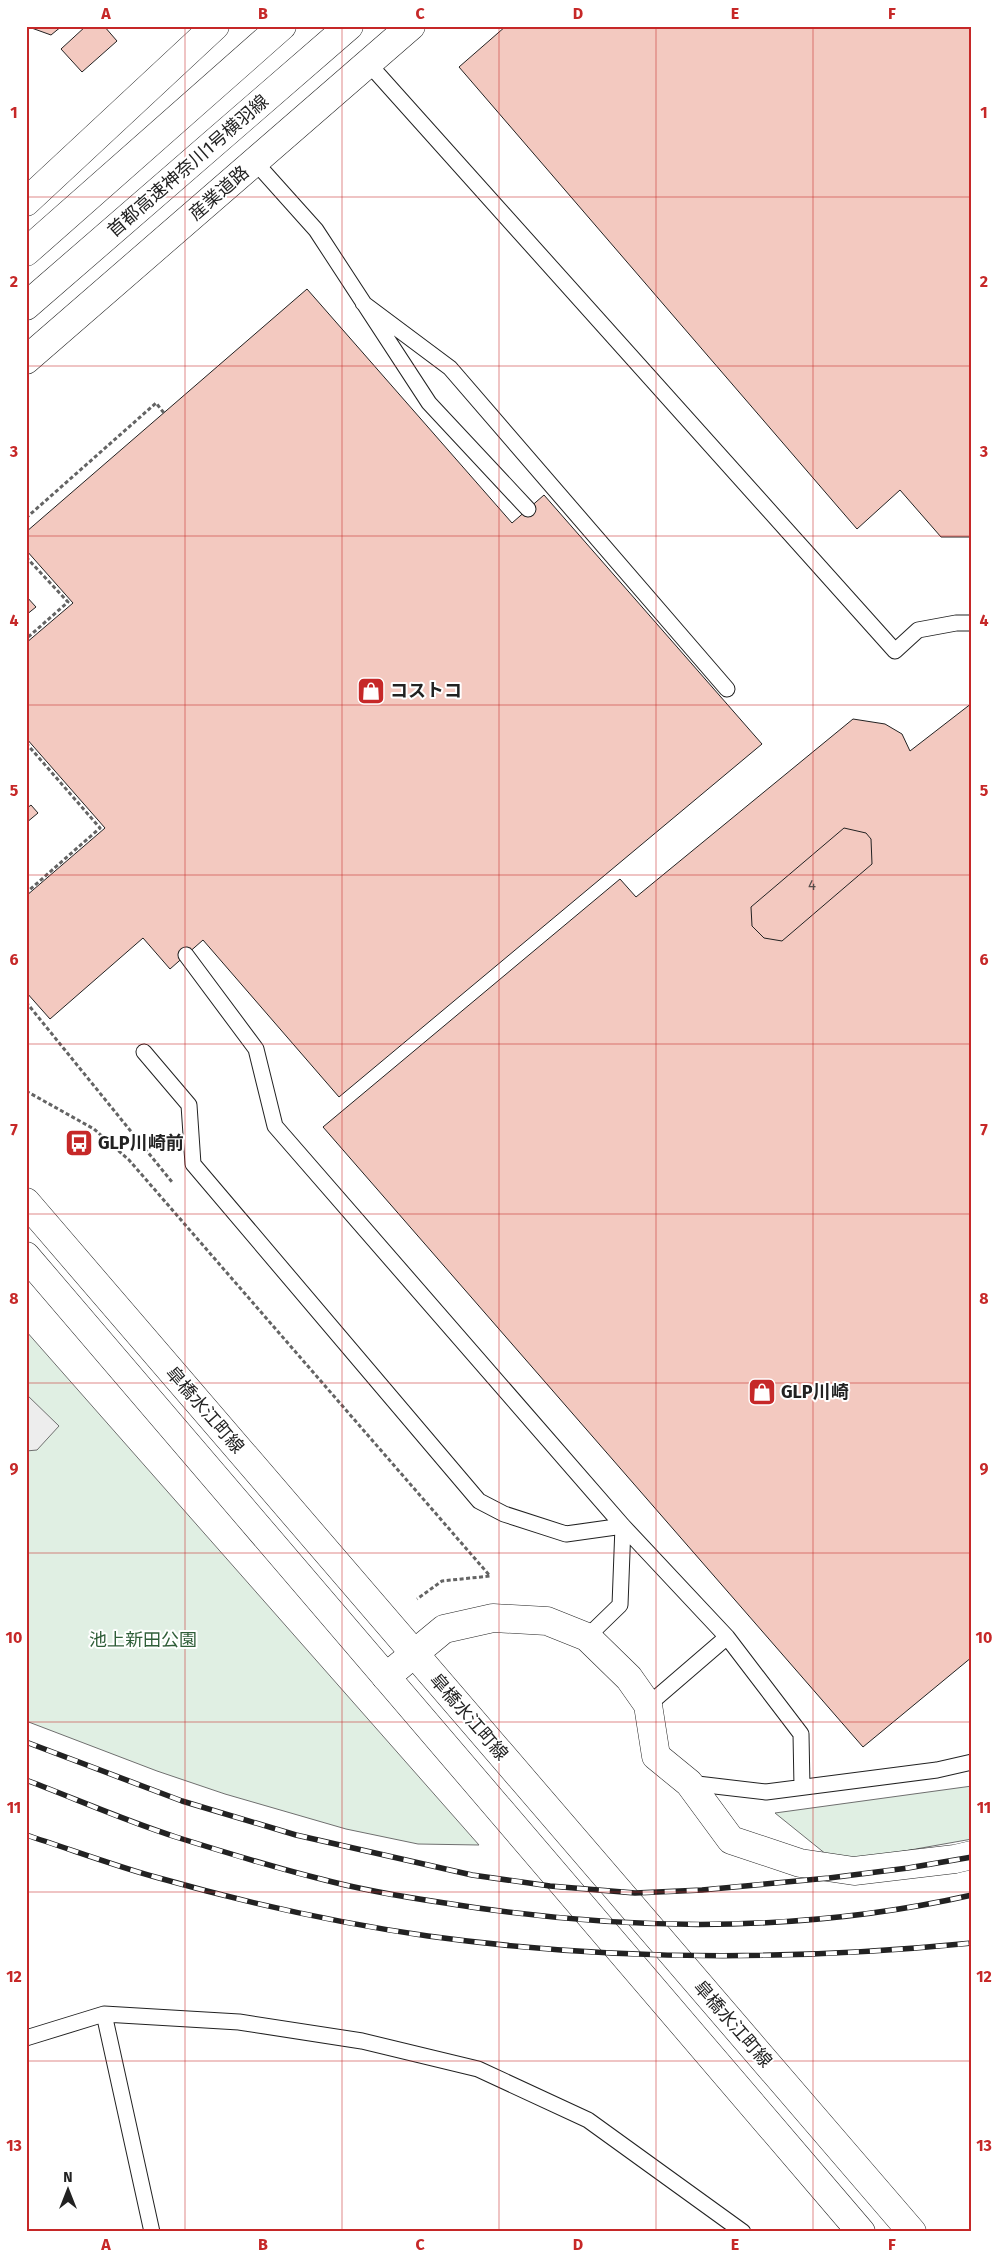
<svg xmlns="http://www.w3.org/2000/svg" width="998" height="2258" font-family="'Fira Sans','Noto Sans JP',sans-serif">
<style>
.green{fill:#e0efe3;stroke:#6f6f6f}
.parking{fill:#ededed;stroke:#6f6f6f}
.building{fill:#f3c9c0;stroke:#222}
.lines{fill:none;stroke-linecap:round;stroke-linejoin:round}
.service-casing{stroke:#222;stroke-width:17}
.minor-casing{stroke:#222;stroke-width:29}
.tertiary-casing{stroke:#222;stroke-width:29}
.primary-casing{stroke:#222;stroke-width:29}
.motorway-casing{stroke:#222;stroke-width:29}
.path{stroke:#646464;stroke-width:3;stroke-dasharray:4 2.5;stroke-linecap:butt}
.service{stroke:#fff;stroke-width:15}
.minor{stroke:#fff;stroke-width:28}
.tertiary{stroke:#fff;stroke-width:28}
.primary{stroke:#fff;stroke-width:28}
.motorway{stroke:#fff;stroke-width:28}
.rail-casing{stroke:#222;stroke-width:5.5}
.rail{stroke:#fff;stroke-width:4;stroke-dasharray:11;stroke-linecap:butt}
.grid{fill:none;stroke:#c62828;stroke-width:1;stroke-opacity:0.55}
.labels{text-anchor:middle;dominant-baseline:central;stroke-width:4;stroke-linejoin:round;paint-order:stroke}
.number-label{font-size:15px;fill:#564c4a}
.street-label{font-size:18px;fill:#222;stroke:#fff}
.poi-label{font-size:18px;font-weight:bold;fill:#222;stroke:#fff;text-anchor:start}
.park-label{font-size:18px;fill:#2f5e38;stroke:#fff}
.neatline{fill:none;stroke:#c62828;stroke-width:2}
.grid-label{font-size:16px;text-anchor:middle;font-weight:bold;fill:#c62828}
</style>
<rect width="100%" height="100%" fill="#fff"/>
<!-- green -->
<path class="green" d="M26 1331 479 1845 418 1844 346 1829 225 1794 157 1771 26 1721Z
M972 1786V1839L837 1863 775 1813Z"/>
<!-- parking -->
<path class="parking" d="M26 1394 59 1426 37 1450 26 1451Z"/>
<!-- building -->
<path class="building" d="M26 26H62L51 35Z
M86 26H104L117 41 82 72 61 49Z
M506 26H972V537H941L900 490 857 529 459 67Z
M307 289 512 523 544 495 762 744 339 1097 203 940 170 969 143 938 50 1019 26 992V896L105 828 26 738V643L73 603 26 550V532Z
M26 596 36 607 26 615Z
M972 703V1657L863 1747 323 1127 620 879 636 897 853 719 885 724 902 734 910 751Z
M31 805 38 813 26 823V809Z
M844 828 866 833 871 839 872 864 782 941 764 938 752 926 751 907Z"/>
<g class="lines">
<!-- service casing -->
<g class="service-casing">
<path id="service" d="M368 63 895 651 918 630 956 623H972
M255 162 316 230 429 403 528 509
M363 303 450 368 727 689
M186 955 256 1049 275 1126 623 1526 727 1637 801 1734 802 1787
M144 1052 189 1105 193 1164 479 1501 504 1514 566 1534 623 1526
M587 1637 620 1605 623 1526
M648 1705 727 1637
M689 1783 766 1792 937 1770 972 1762
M104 2014 152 2232
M26 2038 104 2014 239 2022 362 2041 478 2069 588 2120 743 2232"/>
</g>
<!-- minor casing -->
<g class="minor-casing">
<path id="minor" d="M386 1677 444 1629 493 1618 547 1621 587 1637 629 1678 648 1705 656 1756 689 1783 731 1840 800 1863 854 1871 955 1859 972 1855"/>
</g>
<!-- tertiary casing -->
<g class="tertiary-casing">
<path id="tertiary" d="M26 1202 912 2232
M26 1256 861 2232"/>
</g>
<!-- primary casing -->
<g class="primary-casing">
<path id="primary" d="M26 202 215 26
M26 360 411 26"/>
</g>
<!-- motorway casing -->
<g class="motorway-casing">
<path id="motorway" d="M26 252 282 26
M26 306 349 26"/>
</g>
<!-- path -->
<path class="path" d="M26 518 156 403 164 413
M26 557 68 602 26 639
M26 743 100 828 26 893
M26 1002 172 1182
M26 1091 94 1129 129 1160 490 1576 442 1581 417 1599"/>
<!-- service -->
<use href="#service" class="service"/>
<!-- minor -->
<use href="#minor" class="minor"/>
<!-- tertiary -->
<use href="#tertiary" class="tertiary"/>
<!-- primary -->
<use href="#primary" class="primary"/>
<!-- motorway -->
<use href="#motorway" class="motorway"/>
<!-- rail casing -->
<g class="rail-casing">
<path id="rail" d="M26 1742 182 1801 296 1835 472 1875 550 1886 635 1893 702 1890 829 1878 908 1868 972 1857
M26 1780C76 1799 126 1821 176 1837 224 1852 272 1867 321 1879 362 1890 404 1897 445 1903 618 1931 800 1934 972 1895
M26 1835C70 1849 115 1866 159 1878 247 1903 338 1923 428 1936 609 1961 791 1961 972 1943"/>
</g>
<!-- rail -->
<use href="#rail" class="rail"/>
</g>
<!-- grid -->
<path class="grid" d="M185 26V2232M342 26V2232M499 26V2232M656 26V2232M813 26V2232M26 197H972M26 366H972M26 536H972M26 705H972M26 875H972M26 1044H972M26 1214H972M26 1383H972M26 1553H972M26 1722H972M26 1892H972M26 2061H972"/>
<!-- icons -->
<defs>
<g id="shop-square" transform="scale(1.4375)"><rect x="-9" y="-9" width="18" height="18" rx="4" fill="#c62828" stroke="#fff"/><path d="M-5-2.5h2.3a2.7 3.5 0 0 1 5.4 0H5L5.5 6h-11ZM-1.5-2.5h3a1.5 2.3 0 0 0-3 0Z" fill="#fff"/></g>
<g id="bus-square" transform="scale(1.4375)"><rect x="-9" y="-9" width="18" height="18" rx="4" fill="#c62828" stroke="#fff"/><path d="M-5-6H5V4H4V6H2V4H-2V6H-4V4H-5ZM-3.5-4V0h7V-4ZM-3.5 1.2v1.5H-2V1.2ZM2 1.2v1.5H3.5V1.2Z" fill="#fff"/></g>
</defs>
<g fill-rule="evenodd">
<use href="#shop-square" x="371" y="691"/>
<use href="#bus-square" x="79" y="1143"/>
<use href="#shop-square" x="762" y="1392"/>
</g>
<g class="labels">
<!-- number labels -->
<g class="number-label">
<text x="812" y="885">4</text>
</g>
<!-- street labels -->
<g class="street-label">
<text transform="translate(188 166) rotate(-41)">首都高速神奈川1号横羽線</text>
<text transform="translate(219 193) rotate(-41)">産業道路</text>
<text transform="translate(205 1410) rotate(49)">皐橋水江町線</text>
<text transform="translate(469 1717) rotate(49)">皐橋水江町線</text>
<text transform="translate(733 2024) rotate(49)">皐橋水江町線</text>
</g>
<!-- poi labels -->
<g class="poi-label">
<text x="390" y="691">コストコ</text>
<text x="98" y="1143">GLP川崎前</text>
<text x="781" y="1392">GLP川崎</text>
</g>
<!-- park labels -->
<g class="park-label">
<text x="143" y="1640">池上新田公園</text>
</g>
</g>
<!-- border -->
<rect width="998" height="2258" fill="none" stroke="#ffffff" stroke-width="55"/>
<!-- north arrow -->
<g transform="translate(68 2190)" stroke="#ffffff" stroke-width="4" paint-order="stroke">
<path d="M0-4L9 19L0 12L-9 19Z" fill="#222222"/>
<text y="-8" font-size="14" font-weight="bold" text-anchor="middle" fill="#222222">N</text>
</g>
<rect x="28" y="28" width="942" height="2202" class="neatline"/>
<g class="grid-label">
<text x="106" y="19">A</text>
<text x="263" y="19">B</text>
<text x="420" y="19">C</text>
<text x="578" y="19">D</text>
<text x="735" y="19">E</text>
<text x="892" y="19">F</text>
<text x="14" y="118">1</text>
<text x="984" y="118">1</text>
<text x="14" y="287">2</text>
<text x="984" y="287">2</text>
<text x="14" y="457">3</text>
<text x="984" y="457">3</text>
<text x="14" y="626">4</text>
<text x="984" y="626">4</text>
<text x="14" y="796">5</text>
<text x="984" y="796">5</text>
<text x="14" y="965">6</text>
<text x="984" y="965">6</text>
<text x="14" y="1135">7</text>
<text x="984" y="1135">7</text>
<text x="14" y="1304">8</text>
<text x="984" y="1304">8</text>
<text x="14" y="1474">9</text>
<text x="984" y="1474">9</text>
<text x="14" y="1643">10</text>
<text x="984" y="1643">10</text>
<text x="14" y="1813">11</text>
<text x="984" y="1813">11</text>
<text x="14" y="1982">12</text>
<text x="984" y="1982">12</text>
<text x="14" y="2151">13</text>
<text x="984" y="2151">13</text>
<text x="106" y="2250">A</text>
<text x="263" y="2250">B</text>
<text x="420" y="2250">C</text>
<text x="578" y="2250">D</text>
<text x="735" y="2250">E</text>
<text x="892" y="2250">F</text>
</g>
</svg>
